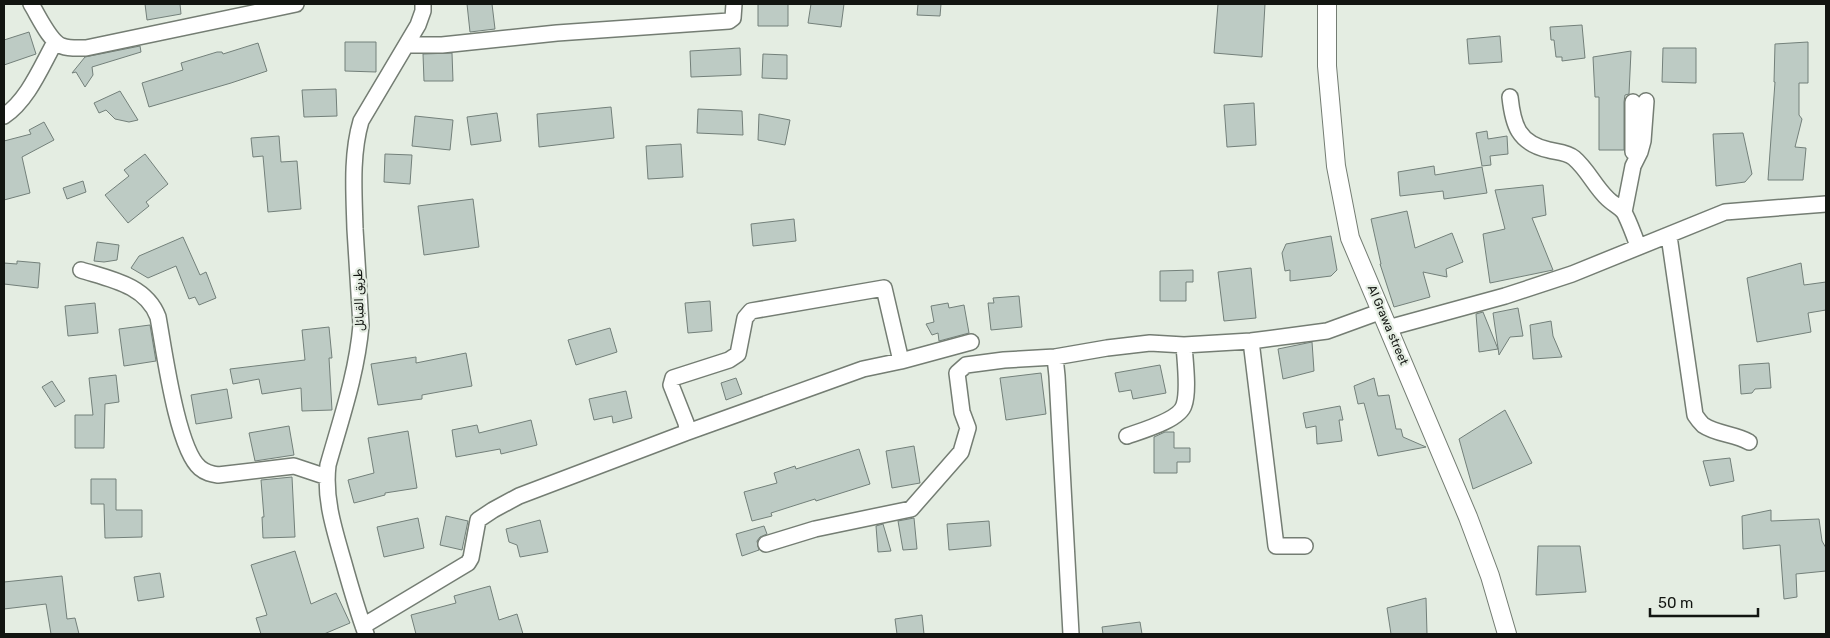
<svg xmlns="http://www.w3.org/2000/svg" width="1830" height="638" font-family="Rubik,'Noto Sans Arabic',sans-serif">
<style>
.building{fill:#bdcbc4;stroke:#73807a}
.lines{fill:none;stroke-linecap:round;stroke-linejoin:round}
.minor-casing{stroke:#747d73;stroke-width:18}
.tertiary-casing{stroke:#747d73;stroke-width:20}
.minor{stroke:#fff;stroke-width:15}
.tertiary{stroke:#fff;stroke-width:18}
.labels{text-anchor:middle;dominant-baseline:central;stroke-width:4.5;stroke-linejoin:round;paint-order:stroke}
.street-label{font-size:12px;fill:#121511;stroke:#e4ede2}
</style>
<rect width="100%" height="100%" fill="#e4ede2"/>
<!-- building -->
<path class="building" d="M145 4H180L181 14 147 20Z
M467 4H492L495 29 470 32Z
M758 4H788V26H758Z
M811 4H844L841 27 808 23Z
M918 4H941L940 16 917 15Z
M1218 4H1265L1262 57 1214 53Z
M1582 25 1585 58 1562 61V57H1556L1554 40H1551L1550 27Z
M29 32 36 54 4 65V40Z
M1500 36 1502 62 1469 64 1467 39Z
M345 42H376V72L345 71Z
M1808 42V83H1799V115L1802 119 1795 147 1806 148 1803 180H1768L1775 82H1774L1775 44Z
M258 43 267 71 231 83 149 107 142 83 183 70 181 63 217 52H222L223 54Z
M140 46 141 52 92 67 93 75 85 87 76 72 72 73 85 57Z
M740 48 741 75 691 77 690 51Z
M1663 48H1696V83L1662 82Z
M1631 51 1629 94 1625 95 1624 102V150H1599V97H1595L1593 57Z
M452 53 453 81H424L423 54Z
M763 54 787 55V79L762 78Z
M336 89 337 116 304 117 302 90Z
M120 91 138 120 129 122 115 119 106 110 99 113 94 103Z
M1254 103 1256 145 1227 147 1224 105Z
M611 107 614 138 539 147 537 114Z
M698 109 742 111 743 135 697 133Z
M497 113 501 141 471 145 467 117Z
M759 114 790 120 785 145 758 140Z
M415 116 453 120 450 150 412 146Z
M44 122 54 140 22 157 30 193 4 200V141L31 134 29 130Z
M1487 131 1488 139 1507 136 1508 154 1490 156 1491 165 1482 166 1476 133Z
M1743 133 1752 174 1745 182 1716 186 1713 134Z
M279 136 281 162 297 161 301 209 268 212 263 156 253 157 251 138Z
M681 144 683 177 648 179 646 146Z
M145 154 168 184 146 202 149 206 128 223 105 195 129 176 124 170Z
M385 154 412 155 410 184 384 182Z
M1434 166 1435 175 1482 167 1487 193 1444 199 1443 191 1400 196 1398 172Z
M83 181 86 192 67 199 63 188Z
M1543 185 1546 215 1532 218 1553 270 1490 283 1483 234 1505 229 1495 190Z
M473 199 479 247 424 255 418 206Z
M1407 211 1415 248 1452 233 1463 262 1446 269 1447 277 1423 272 1430 297 1394 307 1380 264H1381L1371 219Z
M794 219 796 241 753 246 751 224Z
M1331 236 1337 270 1331 276 1290 281V270L1285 271 1282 253 1286 244Z
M183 237 200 275 206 272 216 298 199 305 195 297 189 299 176 266 148 278 131 268 139 256Z
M97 242 119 245 117 260 104 262 94 261Z
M17 261 40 263 38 288 4 284V263L17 264Z
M1801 263 1804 285 1826 282V310L1808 313 1811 332 1757 342 1747 278Z
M1251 268 1256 318 1224 321 1218 272Z
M1193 270V282H1186V301H1160V271Z
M1019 296 1022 327 991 330 988 303H994L993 298Z
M710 301 712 331 688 333 685 303Z
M95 303 98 333 68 336 65 306Z
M948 303 949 308 964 305 969 333 939 341 938 333 932 335 926 324 934 322 931 306Z
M1518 308 1523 336 1510 337 1499 355 1493 313Z
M1483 312 1498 349 1479 352 1476 314Z
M1551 321 1553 336 1562 357 1533 359 1530 325Z
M150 325 156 361 124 366 119 329Z
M329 327 332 358H329L332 410 302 411 301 388 262 394 259 379 233 384 230 369 305 360 302 330Z
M610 328 617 352 576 365 568 340Z
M1312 342 1314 371 1283 379 1278 349Z
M466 353 472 386 422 395V399L378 405 371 364 416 357V363Z
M1769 363 1771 388 1755 389 1752 393 1741 394 1739 365Z
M1160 365 1166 393 1133 399 1131 390 1119 392 1115 373Z
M1041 373 1046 414 1006 420 1000 378Z
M116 375 119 402 105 404 104 448H75V415H93L89 378Z
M736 378 742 394 726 400 721 383Z
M1374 378 1378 396 1389 395 1396 429H1401L1403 437 1426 447 1378 456 1364 403 1358 404 1354 386Z
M52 381 65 401 55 407 42 387Z
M227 389 232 418 196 424 191 395Z
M626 391 632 418 613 423 612 416 594 420 589 399Z
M1340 406 1343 420H1339L1342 441 1317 444 1316 426 1306 428 1303 413Z
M1505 410 1532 463 1473 489 1459 439Z
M531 420 537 445 501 454 500 449 456 457 452 430 477 425 479 433Z
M289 426 294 455 255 461 249 433Z
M408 431 417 488 385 493V495L354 503 348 480 374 473 368 438Z
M1165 432H1174V448H1190V462H1177V473H1154V437Z
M914 446 920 483 892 488 886 451Z
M859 449 870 484 816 501 815 499 771 513 772 516 752 521 744 492 777 483 774 473 795 466 796 469Z
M1730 458 1734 481 1710 486 1703 461Z
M292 477 295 537 263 538 262 517H264L261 480Z
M91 479H116V510H142V537L105 538 104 504H91Z
M1771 510V521L1819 519 1822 541 1826 548V571L1796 574 1797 597 1784 599 1780 545 1743 549 1742 516Z
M446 516 468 521 462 550 440 545Z
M418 518 424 548 384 557 377 527Z
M914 518 917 549 903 550 898 521Z
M540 520 548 552 520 557 517 545 509 542 506 529Z
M989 521 991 546 949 550 947 524Z
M883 524 891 551 878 552 876 526Z
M764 526 767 534 760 537 757 541 759 550 742 556 736 534Z
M1538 546H1580L1586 592 1536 595Z
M295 551 311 604 336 593 350 623 324 634H261L256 618 267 615 251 565Z
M160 573 164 597 138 601 134 577Z
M62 576 67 619 75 618 79 634H51L46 604 4 609V582Z
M490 586 499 620 517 614 523 634H416L411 615 456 603 454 596Z
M1426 598 1427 634H1391L1387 608Z
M922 615 924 634H897L895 619Z
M1140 622 1142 634H1103L1102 627Z"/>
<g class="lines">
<!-- minor casing -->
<g class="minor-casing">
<path id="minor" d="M31 4C38 15 50 42 62 46 70 49 79 48 86 48L296 4
M407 45H442L557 33 729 21 733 18 734 4
M1510 97C1513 125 1518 143 1549 150 1557 152 1567 152 1574 158 1588 170 1595 187 1608 199 1613 204 1622 208 1625 214 1630 224 1634 235 1638 246
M4 116C28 100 41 67 55 42
M1633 152V102
M1624 212 1633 166 1640 152 1643 141 1646 101
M1669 236 1695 415C1697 418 1700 422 1703 425 1716 434 1735 434 1749 442
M81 270C110 279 146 285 158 317 164 349 177 449 200 468 206 473 211 474 218 475L294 466 327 477
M1388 328 1505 296 1572 274 1725 212 1826 204
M1251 341 1276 546H1305
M1055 357 1057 376 1071 634
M685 433 863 369 901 361
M1127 436C1141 431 1180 420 1184 405 1189 391 1185 361 1184 345
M766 544 815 529 911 509 961 452 968 428 962 412 957 373 966 365 1004 360 1055 357 1107 348 1150 343 1184 345 1251 341 1327 331 1382 311
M363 626 468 563 471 558 478 520 493 510 519 496 685 433 687 429 686 423 671 385 673 378 729 360 738 354 745 318 751 311 884 288 901 361 971 342
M366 634C357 610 350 585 343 560 334 529 324 498 328 465 341 419 357 373 361 325 359 293 357 261 355 229 354 193 351 155 361 121L418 25 423 11V4"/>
</g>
<!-- tertiary casing -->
<g class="tertiary-casing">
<path id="tertiary" d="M1327 4V66L1336 166 1350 238 1468 517 1490 576 1507 634"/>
</g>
<!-- minor -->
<use href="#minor" class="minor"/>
<!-- tertiary -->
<use href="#tertiary" class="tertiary"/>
</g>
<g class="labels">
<!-- street labels -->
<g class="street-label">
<text transform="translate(359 300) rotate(-92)">طريق القبائل</text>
<text transform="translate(1388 325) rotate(67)">Al Grawa street</text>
</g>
</g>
<!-- border -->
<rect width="1830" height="638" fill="none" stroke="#121511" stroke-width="10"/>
<!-- scale -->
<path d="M1650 608v8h108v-8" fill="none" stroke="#121511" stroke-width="2.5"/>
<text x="1658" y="608" font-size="15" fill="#121511" stroke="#e4ede2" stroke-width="4" paint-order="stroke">50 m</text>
</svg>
